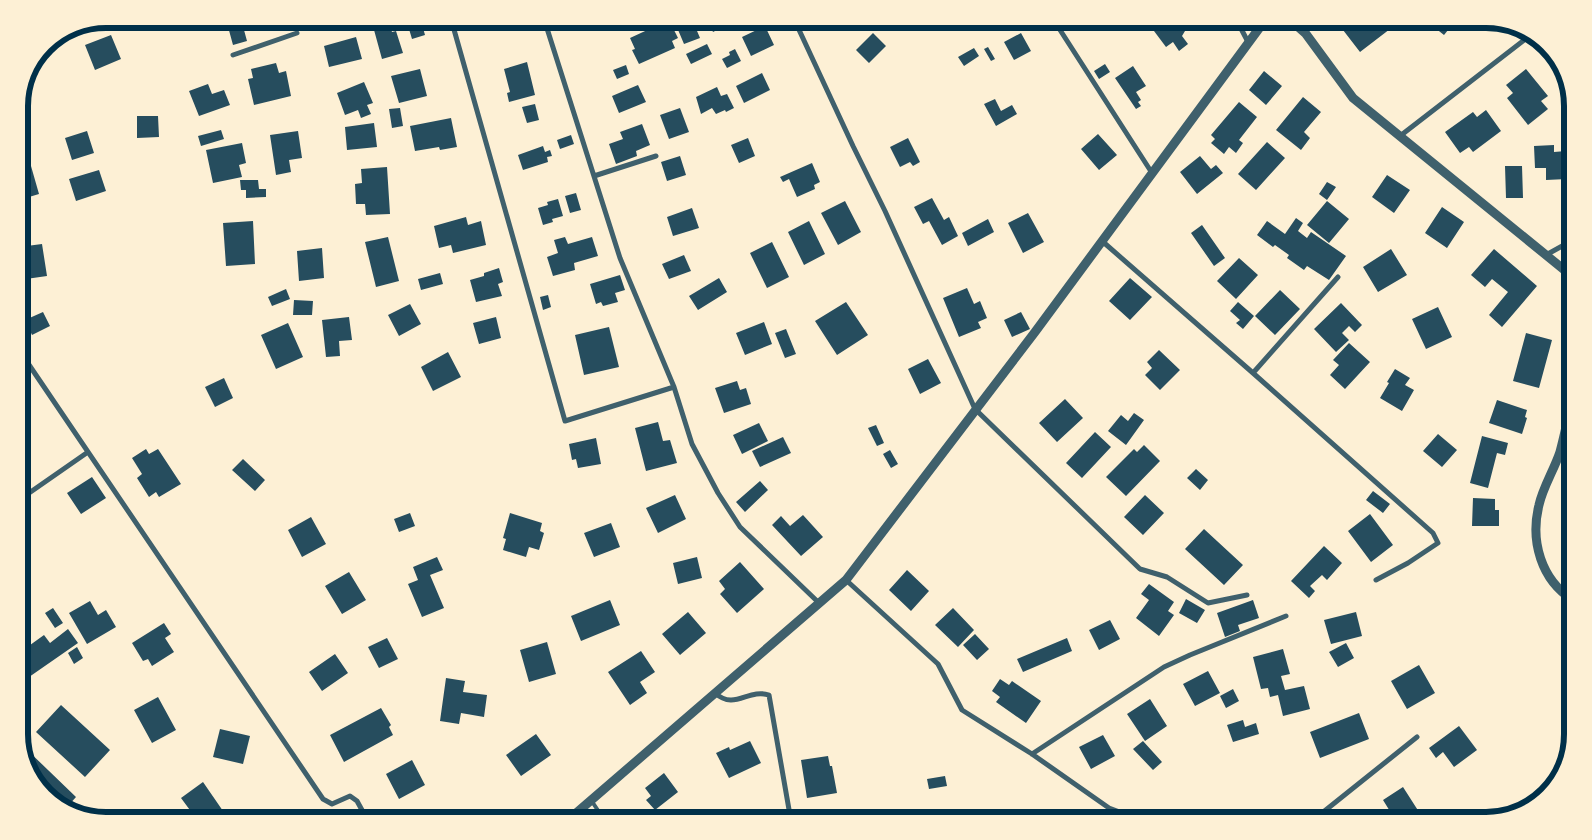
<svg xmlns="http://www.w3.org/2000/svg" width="1592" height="840" font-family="Poppins,sans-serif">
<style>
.building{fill:#264d5e}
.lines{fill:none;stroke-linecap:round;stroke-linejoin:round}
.service{stroke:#3f606c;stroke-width:4}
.minor{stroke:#3f606c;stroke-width:5}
.tertiary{stroke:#3f606c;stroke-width:9}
.rim{fill:none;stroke:#003049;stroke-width:6}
</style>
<rect width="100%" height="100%" fill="#fdf0d5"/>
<!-- building -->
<path class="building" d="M230 19H267L269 24 244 30 247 41 233 45 227 23 230 22Z
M344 19H360L361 24 347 29Z
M371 19H388L392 32 396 31 403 53 382 59Z
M406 19H429L431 26 423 28 425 35 412 39Z
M479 19H500L481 25Z
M502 19H514L515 21 503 24Z
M594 19H623L598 29Z
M692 19 700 38 684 44 676 25Z
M707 19H734L735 21 713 32Z
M824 19H849L850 21 829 30Z
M1162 19H1188L1191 21 1182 36 1188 44 1179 51 1173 42 1166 47 1151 27Z
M1358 19H1381L1390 29 1360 52 1343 30Z
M1426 19H1457L1444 35 1425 20Z
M669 20 678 38 672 41 675 48 639 64 632 50 635 49 630 38Z
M765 26 774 45 751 56 742 37Z
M873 33 886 46 869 63 856 50Z
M1021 33 1031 51 1014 60 1004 42Z
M111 35 121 59 95 70 85 45Z
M356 37 362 59 329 67 324 46Z
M707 44 712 54 691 64 686 54Z
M988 47 995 59 991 61 984 49Z
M974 48 979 56 964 66 958 57Z
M735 49 741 61 727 68 722 59 730 55 729 52Z
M527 62 535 95 509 102 507 93 510 92 504 69Z
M276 63 279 73 286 71 291 96 254 105 248 79 253 78 251 69Z
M1105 64 1110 72 1099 79 1094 71Z
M626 65 629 74 617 79 613 70Z
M1133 66 1146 86 1136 92 1141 100 1138 102 1141 106 1136 109 1115 78Z
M420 69 427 96 399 103 391 76Z
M1526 69 1548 96 1541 101 1548 109 1528 125 1507 98 1513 93 1506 85Z
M1264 71 1282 86 1266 105 1249 90Z
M762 73 770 90 744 103 736 86Z
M364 82 373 103 367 105 371 114 361 118 358 110 345 115 337 93Z
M208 84 212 94 224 90 230 105 199 116 189 91Z
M638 85 646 102 619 113 612 96Z
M717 87 721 96 727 94 734 108 726 112 725 110 716 114 712 108 701 114 696 97Z
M1303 97 1321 112 1304 132 1310 138 1301 150 1276 130Z
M995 99 1001 111 1012 105 1017 114 996 126 984 104Z
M1239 102 1257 117 1239 140 1243 143 1236 153 1229 147 1224 154 1211 143 1215 139 1211 135Z
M535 104 539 120 527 123 522 107Z
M400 108 403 126 392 128 389 109Z
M680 108 689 132 669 139 660 115Z
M1486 110 1501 131 1473 152 1469 147 1460 153 1445 132 1473 112 1477 117Z
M137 116H158L159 137 137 138Z
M451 118 457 147 440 150 439 147 415 151 410 126Z
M374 123 377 147 347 150 345 127Z
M642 124 650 145 636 151 637 156 616 164 609 144 623 139 620 132Z
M221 130 224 139 201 146 198 136Z
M87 131 94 153 72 160 65 138Z
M298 131 302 158 289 160 291 172 276 175 270 135Z
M1098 134 1117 155 1099 170 1081 149Z
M571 135 574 144 560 149 557 140Z
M748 138 755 156 739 163 731 145Z
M908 138 920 162 913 166 910 162 900 167 890 147Z
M1267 142 1285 158 1256 190 1238 174Z
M242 143 246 163 239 165 242 177 213 183 206 150Z
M1554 145V152L1566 151 1567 179 1546 180V168H1535L1534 146Z
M543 146 545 152 550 150 552 156 547 157 548 162 523 170 518 155Z
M680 156 686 175 667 181 661 162Z
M1200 156 1211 169 1216 165 1223 173 1197 194 1180 172Z
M812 163 820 182 814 185 815 189 797 197 789 179 783 182 780 177Z
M31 166 39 194 19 200V169Z
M1505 166H1522L1523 198H1506Z
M387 167 390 214 366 215 365 204H356L355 184 362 183 361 169Z
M99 170 106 191 76 201 69 179Z
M1387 175 1410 190 1394 213 1372 197Z
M240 180H258L259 189H266V197L246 198V190H241Z
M1327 182 1336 187 1327 200 1319 194Z
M576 193 581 210 570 213 565 196Z
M932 198 944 220 949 217 958 236 942 245 929 221 923 224 914 207Z
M558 199 563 216 552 219 553 222 543 225 538 208 548 205 547 202Z
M845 201 861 232 838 245 821 213Z
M1327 201 1349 219 1329 243 1307 225Z
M1442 207 1464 222 1447 248 1425 233Z
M692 208 699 228 673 236 667 217Z
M1028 213 1044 242 1023 253 1008 223Z
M466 217 468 225 481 221 486 245 453 253 451 245 439 248 434 226Z
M1296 218 1303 223 1298 231 1307 238 1311 232 1346 256 1329 280 1307 266 1304 270 1287 258 1289 255 1275 245 1273 247 1257 235 1267 221 1285 234Z
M988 219 994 232 968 246 962 233Z
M253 221 255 264 226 266 223 223Z
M809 221 825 254 804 265 788 232Z
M1202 225 1225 258 1214 266 1191 233Z
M388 237 399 281 376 287 365 242Z
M565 237 568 244 592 237 598 256 574 263 575 270 553 276 547 257 558 253 554 240Z
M772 242 789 277 767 288 750 253Z
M42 244 47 276 19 280V247Z
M322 248 324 278 299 281 297 251Z
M1391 249 1407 275 1378 292 1363 267Z
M1494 249 1537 286 1502 327 1489 315 1508 292 1492 279 1485 287 1471 275Z
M684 255 691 271 669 279 662 264Z
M1239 258 1258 275 1236 299 1217 281Z
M499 268 503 282 498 284 502 296 476 302 470 280 484 276V273Z
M440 273 443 284 421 290 418 279Z
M620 275 625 290 615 293 618 302 603 306 601 302 596 304 590 284Z
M719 278 727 292 698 310 689 296Z
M1130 278 1152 297 1130 320 1109 301Z
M967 288 974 304 980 301 987 318 978 322 981 328 959 337 943 298Z
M286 289 290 299 272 306 268 297Z
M1280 290 1300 309 1275 335 1255 316Z
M548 295 551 307 543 310 540 297Z
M294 300 313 301 312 315H293Z
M846 302 868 335 837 355 815 321Z
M1238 302 1254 316 1243 329 1236 323 1240 320 1230 311Z
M1341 303 1362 325 1355 332 1349 326 1342 333 1349 340 1336 352 1314 329Z
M410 304 421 324 399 336 388 315Z
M1438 307 1452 337 1426 349 1412 319Z
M43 312 50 326 32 335 25 320Z
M1021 312 1030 329 1012 337 1004 320Z
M349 317 352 340 339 341 340 356 326 357 322 320Z
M496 317 501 338 479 344 473 323Z
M764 322 772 344 745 355 736 333Z
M288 323 303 357 276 369 261 335Z
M609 327 619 367 584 375 575 335Z
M786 329 796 354 785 358 775 333Z
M1526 333 1552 340 1539 388 1513 381Z
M1349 343 1370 362 1345 389 1330 375 1339 365 1333 360Z
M1159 350 1180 370 1160 390 1145 375 1152 368 1147 362Z
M448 352 461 377 433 391 421 367Z
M928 359 941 383 920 394 908 369Z
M1395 369 1410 378 1405 385 1414 390 1402 411 1380 398 1389 383 1387 382Z
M224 378 233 398 215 407 205 387Z
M737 381 740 390 746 388 751 404 724 413 715 388Z
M1065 399 1083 418 1057 442 1039 423Z
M1497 400 1527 410 1525 417 1527 418 1522 434 1489 423Z
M1134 413 1144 420 1126 445 1108 431 1121 415 1128 421Z
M658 422 663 441 670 440 677 463 646 471 635 428Z
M759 423 768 441 742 454 733 435Z
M876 425 884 443 877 446 868 428Z
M1095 432 1111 447 1082 478 1066 463Z
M1438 434 1457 450 1442 467 1423 451Z
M1482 436 1508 443 1505 455 1497 453 1488 488 1470 483Z
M783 437 791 453 760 467 752 451Z
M596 438 601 464 578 468 576 459 572 460 569 444Z
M1144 445 1160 461 1126 496 1106 477 1134 449 1137 452Z
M146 449 149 454 158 449 181 484 159 497 156 492 149 497 137 478 142 474 132 458Z
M890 450 898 464 891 468 883 454Z
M243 459 265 480 255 491 232 470Z
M1196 469 1208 480 1200 490 1187 478Z
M92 477 106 498 81 514 67 493Z
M760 481 768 490 745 512 736 502Z
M1373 491 1390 504 1383 513 1366 500Z
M675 495 686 519 658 533 646 508Z
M1145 495 1164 513 1143 535 1124 517Z
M1473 498 1495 499V510H1499V526H1472Z
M410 513 415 526 399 532 394 519Z
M510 513 542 523 540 531 544 533 539 550 529 547 526 557 503 550 506 539 503 538Z
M1370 514 1393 545 1371 562 1348 531Z
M803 515 823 537 801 556 772 525 781 516 790 526Z
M311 517 326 544 302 557 288 530Z
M611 523 620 547 594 557 584 533Z
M1204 529 1243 565 1224 585 1185 549Z
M1324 546 1342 563 1327 580 1322 575 1310 586 1315 591 1309 598 1291 581Z
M437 557 443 570 430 575 444 608 422 617 408 584 418 580 413 567Z
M697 557 702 578 678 584 673 563Z
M740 562 764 589 737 613 720 594 725 589 719 581Z
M907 570 929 591 911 611 889 590Z
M349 572 366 600 342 614 325 586Z
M1149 584 1174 602 1168 611 1174 615 1159 636 1136 618 1149 600 1141 594Z
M1186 599 1205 610 1197 623 1179 613Z
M610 600 620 625 581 641 571 616Z
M1253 600 1259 618 1238 625 1240 631 1225 637 1217 613Z
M90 601 98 615 106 610 116 627 87 644 69 613Z
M53 608 63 623 55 628 45 613Z
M953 608 974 630 958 647 935 625Z
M688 612 706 633 680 655 662 634Z
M1356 612 1362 636 1331 644 1324 620Z
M1110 620 1120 639 1099 650 1089 630Z
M164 623 171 634 165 638 174 652 152 666 148 659 143 661 132 643Z
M68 629 78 643 19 684V653L44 635 50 643Z
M975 634 989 649 977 660 963 645Z
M387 638 398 659 379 668 368 647Z
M1067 638 1072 651 1023 672 1017 659Z
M547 642 556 674 529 682 520 650Z
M1346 643 1354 658 1338 667 1329 652Z
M77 647 83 658 74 664 68 653Z
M1283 649 1290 674 1281 676 1285 690 1304 686 1310 709 1283 716 1278 695 1270 697 1268 688 1261 689 1253 657Z
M641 651 655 672 640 682 647 693 630 705 608 672Z
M335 654 348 673 322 691 309 672Z
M1419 665 1435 693 1407 709 1391 681Z
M1208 671 1220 693 1195 706 1183 684Z
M446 678 465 681 463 692 487 695 484 717 461 713 459 724 440 721Z
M1000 679 1009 685 1012 681 1041 701 1026 723 996 702 1000 697 992 691Z
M1233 689 1239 701 1226 708 1220 696Z
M158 697 176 730 152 743 134 710Z
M1150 699 1167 726 1145 741 1127 714Z
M61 705 110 750 85 777 36 732Z
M381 708 391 725 389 727 393 735 344 762 330 735Z
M1359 713 1369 739 1320 758 1310 732Z
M1243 720 1245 727 1256 723 1259 734 1233 742 1227 725Z
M1459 726 1477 750 1454 767 1443 752 1436 758 1429 748Z
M220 729 250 736 243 764 213 757Z
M536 734 551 755 521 776 506 755Z
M1103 735 1115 756 1091 769 1079 747Z
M750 741 761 763 729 778 716 753 729 747 730 750Z
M1143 741 1162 762 1153 770 1133 749Z
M20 743 76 797 68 806 29 768Z
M828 756 830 766H832L837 793 807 798 801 760Z
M412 760 425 785 399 799 386 774Z
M664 773 678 792 655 810 646 800 651 796 645 788Z
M945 776 947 786 929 789 927 779Z
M203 782 223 811 208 821H198L181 798Z
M1403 787 1419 812 1404 821H1396L1383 800Z
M731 809 736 821H708L707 818Z
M510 810 517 821H491Z
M1424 812 1431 820 1412 821Z
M436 813 439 821H418Z"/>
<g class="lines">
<!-- service -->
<path class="service" d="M591 800 605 821"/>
<!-- minor -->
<path class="minor" d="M451 19 565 421 674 387
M544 19 620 258 674 387 692 444 718 493 740 527 818 602
M794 19 853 146 885 211 975 409 1140 569 1167 577 1208 603 1247 595
M1053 19 1152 173
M1236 19 1248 42
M56 37 64 34
M233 55 297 33
M1400 136 1532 34
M594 176 656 156
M1102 241 1253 373 1433 533 1438 543 1408 563 1376 580
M1546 255 1573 240
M19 350 323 799 332 804 350 796 357 801 368 821
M1253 373 1338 277
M19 500 88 452
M846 580 938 664 962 710 1032 754 1109 808 1138 819 1140 821
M715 693C735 711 748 688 769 695L791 821
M1032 754 1164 667 1190 655 1286 616
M1312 821 1417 737"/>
<!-- tertiary -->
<path class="tertiary" d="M1289 19 1306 34 1353 98 1573 277
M1573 395C1569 414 1565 433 1560 452 1554 470 1543 487 1539 505 1530 541 1541 580 1573 600
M567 821 846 580 1035 332 1266 19"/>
</g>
<!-- crop -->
<path d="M0 0H1592V840H0ZM106 28H1486A78 78 0 0 1 1564 106V734A78 78 0 0 1 1486 812H106A78 78 0 0 1 28 734V106A78 78 0 0 1 106 28Z" fill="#fdf0d5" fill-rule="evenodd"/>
<path class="rim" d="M106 28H1486A78 78 0 0 1 1564 106V734A78 78 0 0 1 1486 812H106A78 78 0 0 1 28 734V106A78 78 0 0 1 106 28Z"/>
</svg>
